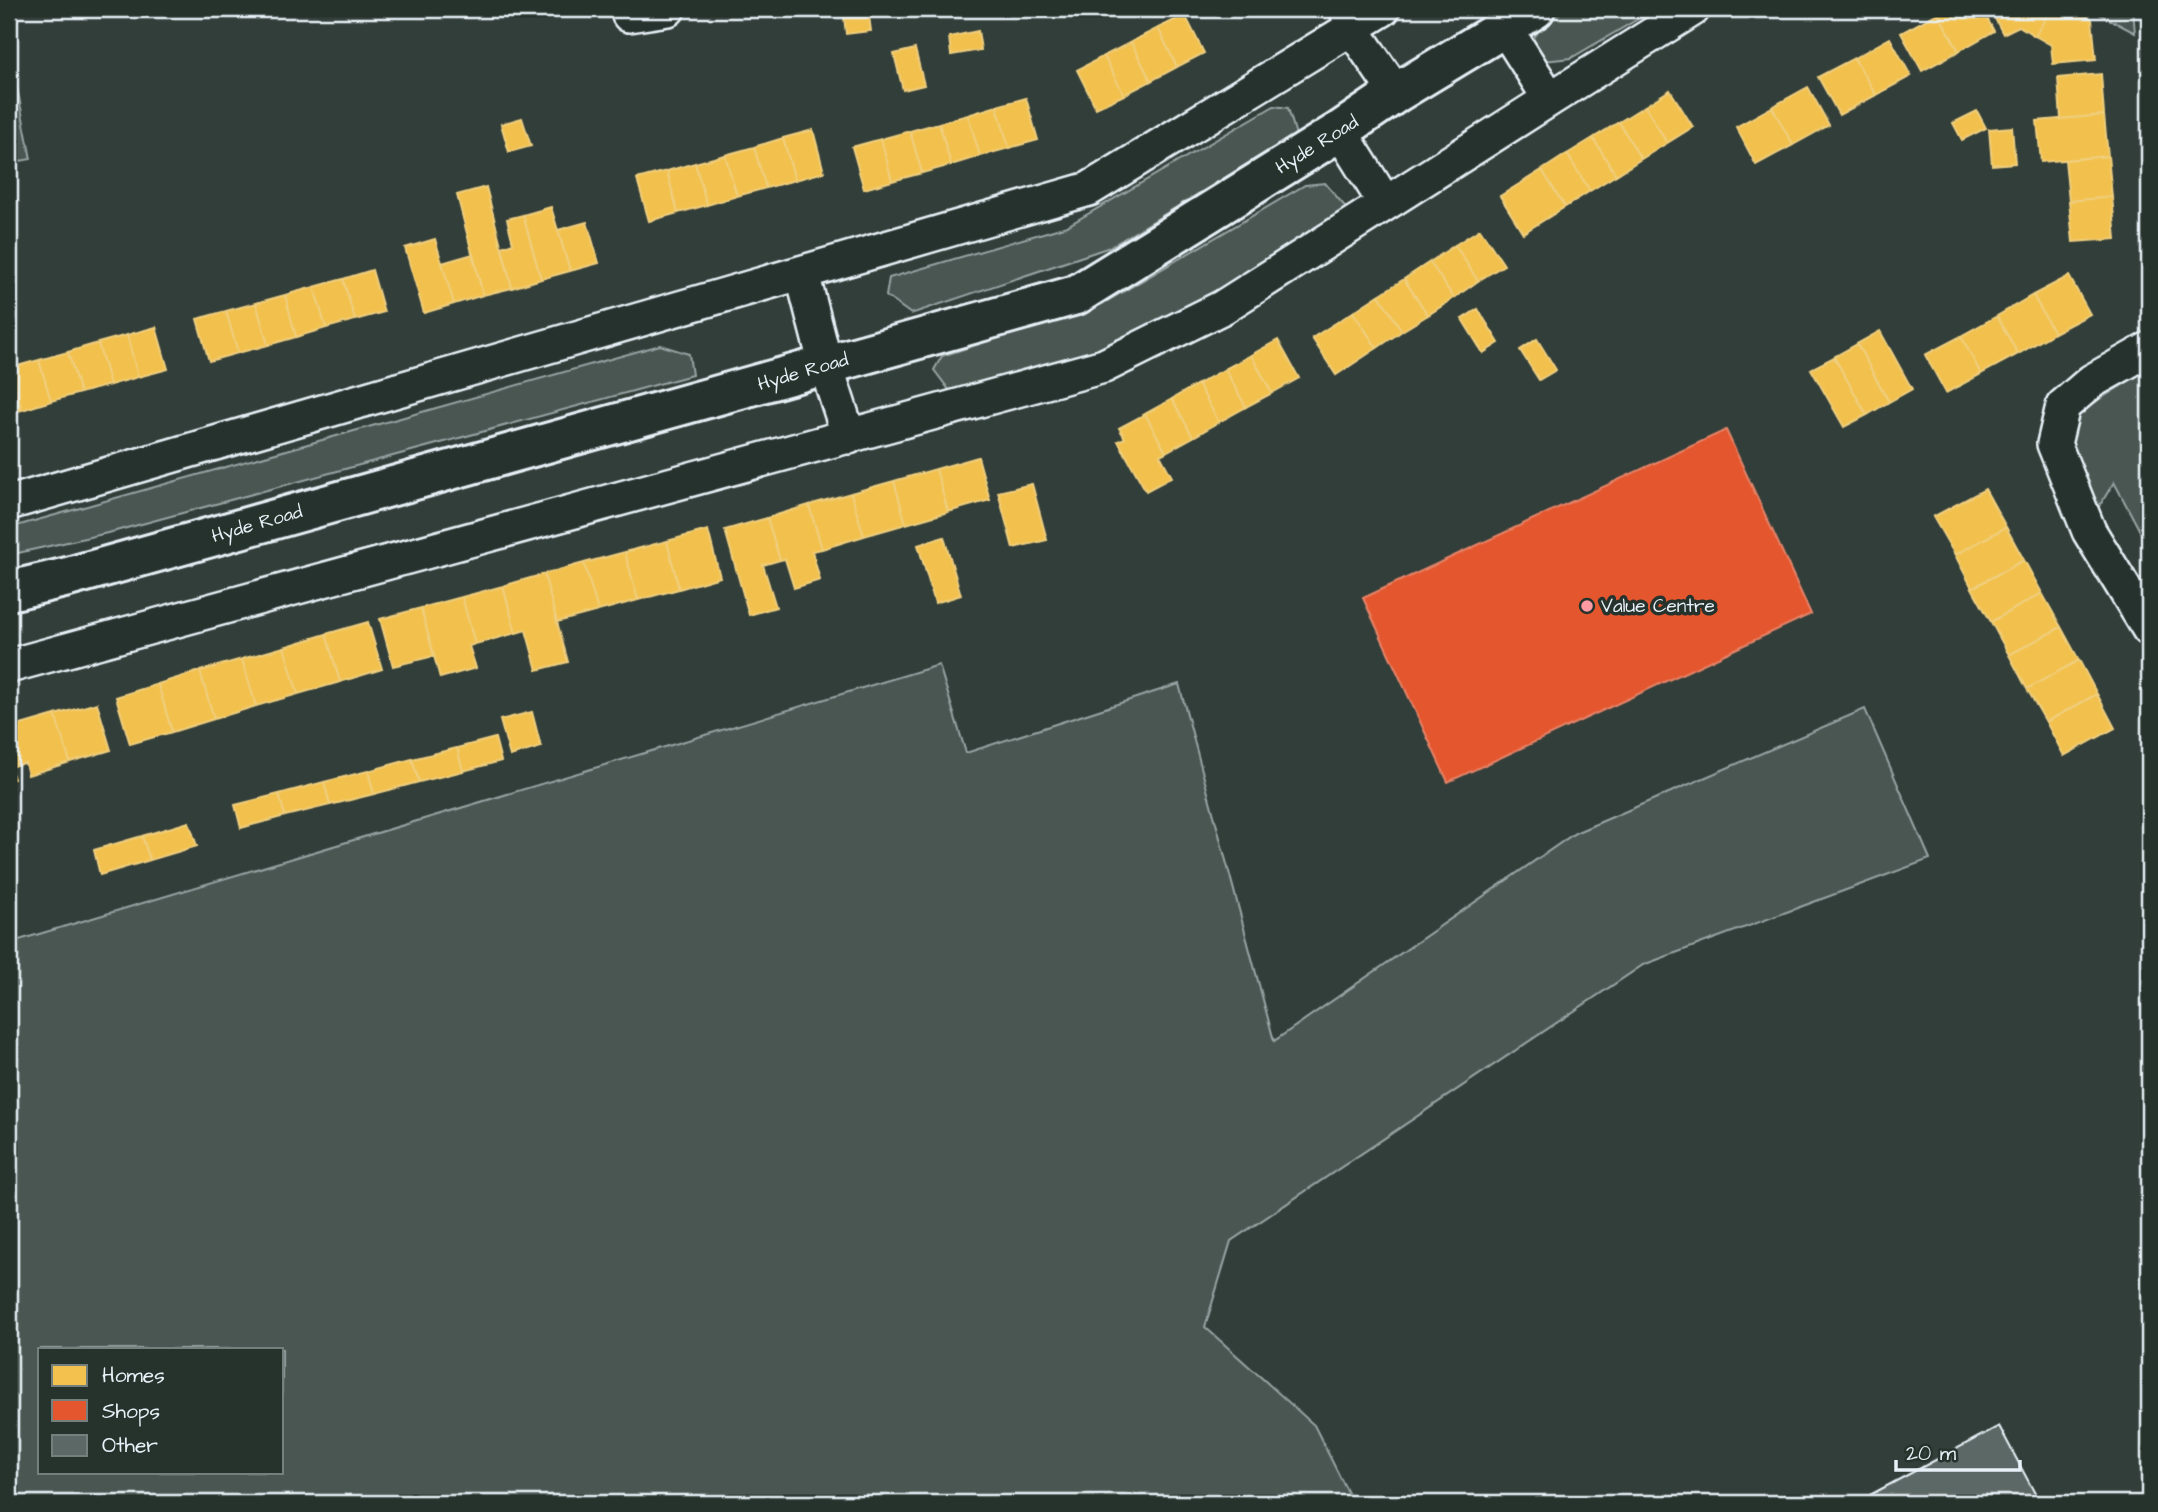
<svg xmlns="http://www.w3.org/2000/svg" width="2158" height="1512" font-family="'Architects Daughter',sans-serif">
<style>
.green{fill:#495651;stroke:#98a4a4;stroke-width:2;fill-rule:evenodd}
.homes{fill:#f2c14e;stroke:#efcf81;stroke-width:2}
.shops{fill:#e4572e;stroke:#e5856b;stroke-width:2}
.building{fill:#5c6865;stroke:#e8f1f8;stroke-width:2}
.lines{fill:none;stroke-linecap:round;stroke-linejoin:round}
.street-casing{stroke:#e8f1f8;stroke-width:38}
.secondary-casing{stroke:#e8f1f8;stroke-width:44}
.street{stroke:#26332d;stroke-width:33}
.secondary{stroke:#26332d;stroke-width:38}
.poi-dot{fill:#ff9aa2;stroke:#26332d;stroke-width:2.5}
.labels{text-anchor:middle;dominant-baseline:central;stroke-width:7;stroke-linejoin:round;paint-order:stroke}
.street-label{font-size:19px;fill:#e8f1f8;stroke:#26332d}
.poi-label{font-size:19px;fill:#e8f1f8;stroke:#26332d;text-anchor:start}
</style>
<rect width="100%" height="100%" fill="#323e39"/>
<filter id="ink" filterUnits="userSpaceOnUse"><feTurbulence type="fractalNoise" baseFrequency=".0143" numOctaves="2"/><feDisplacementMap in="SourceGraphic" scale="14" xChannelSelector="R" yChannelSelector="G"/><feConvolveMatrix kernelMatrix="1 2 1 2 8 2 1 2 1" color-interpolation-filters="sRGB"/></filter>
<g filter="url(#ink)">
<!-- green -->
<path class="green" d="M1568 9H1655L1571 58 1544 61 1530 43 1547 20Z
M2090 9H2133L2135 33Z
M14 72 31 159 9 163V73Z
M1274 106 1288 108 1296 135 1110 247 911 314 886 296 889 278 1067 226Z
M1325 183 1348 210 1132 342 950 391 934 370 942 356 1102 304 1305 185Z
M660 345 689 354 692 375 112 532 9 555V528Z
M2149 369V548L2114 482 2094 515 2063 446 2069 418Z
M939 665 966 753 1179 684 1274 1041 1575 833 1865 709 1930 859 1643 965 1231 1241 1205 1327 1314 1425 1353 1503H9V943ZM40 1349H282V1472H40Z"/>
<!-- homes -->
<path class="homes" d="M843 9H868L871 31 846 34Z
M1946 9H1982L1994 31 1959 51 1938 13Z
M1990 9H2051L2035 36 2019 26 2003 34Z
M2051 9H2075L2092 19 2096 60 2053 64 2051 45 2035 36Z
M1938 13 1959 51 1922 71 1901 33Z
M1185 15 1204 53 1177 67 1158 28Z
M1158 28 1177 67 1151 81 1131 42Z
M978 31 981 50 951 55 949 37Z
M1890 38 1911 76 1876 95 1854 58Z
M1131 42 1151 81 1124 95 1104 56Z
M915 49 924 85 903 90 894 54Z
M1104 56 1124 95 1096 108 1077 70Z
M1854 58 1876 95 1839 115 1818 77Z
M2101 74 2104 115 2061 119 2058 78Z
M1808 87 1829 125 1793 145 1772 107Z
M1670 90 1693 127 1667 143 1645 106Z
M1026 98 1038 140 1009 148 997 106Z
M997 106 1009 148 980 156 968 115Z
M1645 106 1667 143 1641 159 1619 122Z
M1772 107 1793 145 1756 165 1736 127Z
M1977 111 1986 128 1962 140 1953 123Z
M968 115 980 156 951 165 939 123Z
M2104 115 2108 156 2041 162 2037 121Z
M522 118 531 146 509 152 501 124Z
M1619 122 1641 159 1616 175 1593 138Z
M939 123 951 165 922 173 910 131Z
M2012 127 2015 163 1992 165 1989 129Z
M813 130 824 172 795 180 783 138Z
M910 131 922 173 892 181 881 139Z
M783 138 795 180 766 188 754 147Z
M1593 138 1616 175 1590 191 1567 154Z
M881 139 892 181 864 189 852 147Z
M754 147 766 188 737 196 725 155Z
M1567 154 1590 191 1565 207 1542 170Z
M725 155 737 196 707 205 695 163Z
M2108 156 2112 197 2069 201 2065 160Z
M695 163 707 205 678 213 667 171Z
M1542 170 1565 207 1523 233 1500 196Z
M667 171 678 213 649 221 637 179Z
M486 187 512 288 483 295 457 195Z
M2112 197 2116 239 2073 242 2069 201Z
M551 207 570 271 541 279 523 215Z
M523 215 541 279 512 288 502 247 513 243 507 219Z
M587 222 599 263 570 271 558 230Z
M1480 229 1504 265 1478 281 1455 245Z
M435 239 454 304 424 313 405 248Z
M1455 245 1478 281 1454 298 1430 262Z
M473 254 483 295 454 304 442 263Z
M1430 262 1454 298 1428 315 1404 279Z
M372 270 384 312 355 320 343 279Z
M2069 276 2090 314 2054 333 2033 295Z
M343 279 355 320 326 328 314 287Z
M1404 279 1428 315 1402 331 1379 295Z
M314 287 326 328 296 337 285 295Z
M285 295 296 337 268 345 256 303Z
M1379 295 1402 331 1377 348 1353 312Z
M2033 295 2054 333 2018 354 1997 316Z
M256 303 268 345 238 353 226 311Z
M1478 309 1499 343 1483 353 1462 319Z
M226 311 238 353 209 361 197 319Z
M1353 312 1377 348 1336 375 1312 338Z
M1997 316 2018 354 1981 374 1961 336Z
M156 327 168 369 138 377 127 335Z
M1880 331 1912 389 1889 402 1857 344Z
M127 335 138 377 110 385 98 343Z
M1961 336 1981 374 1946 393 1925 355Z
M1537 339 1556 370 1539 380 1520 350Z
M1278 340 1299 378 1272 393 1251 355Z
M98 343 110 385 80 393 68 352Z
M1857 344 1889 402 1867 415 1834 357Z
M68 352 80 393 51 401 39 360Z
M1251 355 1272 393 1246 407 1225 369Z
M1834 357 1867 415 1844 427 1811 369Z
M39 360 51 401 22 410 10 368Z
M9 368 22 410 9 413Z
M1225 369 1246 407 1219 422 1198 384Z
M1198 384 1219 422 1193 437 1172 399Z
M1172 399 1193 437 1166 452 1145 414Z
M1145 414 1166 452 1160 455 1172 477 1146 491 1118 441 1125 438 1119 428Z
M978 457 990 500 948 512 936 469Z
M936 469 948 512 906 524 894 481Z
M894 481 906 524 864 536 851 493Z
M1032 484 1047 540 1013 548 998 492Z
M1985 489 2006 527 1955 555 1933 517Z
M851 493 864 536 822 549 809 505Z
M809 505 822 549 812 551 820 580 794 588 785 559 780 560 767 518Z
M767 518 780 560 763 565 776 607 749 615 725 530Z
M2006 527 2024 560 1972 588 1955 555Z
M708 530 720 577 679 589 667 541Z
M944 537 961 595 935 603 918 545Z
M667 541 679 589 638 600 625 552Z
M625 552 638 600 598 611 584 563Z
M2024 560 2042 593 1991 622 1972 588Z
M584 563 598 611 557 622 544 574Z
M544 574 568 662 537 670 526 630 516 633 503 586Z
M503 586 516 633 475 644 462 597Z
M2042 593 2061 627 2009 655 1991 622Z
M462 597 475 644 469 646 476 668 440 678 421 608Z
M421 608 434 656 393 666 380 619Z
M368 622 382 669 340 682 326 634Z
M2061 627 2079 660 2027 689 2009 655Z
M326 634 340 682 298 694 284 647Z
M284 647 298 694 256 706 242 659Z
M242 659 256 706 214 719 200 671Z
M2079 660 2097 694 2046 722 2027 689Z
M200 671 214 719 172 732 158 684Z
M158 684 172 732 130 744 116 697Z
M2097 694 2115 728 2064 756 2046 722Z
M97 703 111 750 70 762 55 715Z
M532 712 541 747 510 756 500 720Z
M55 715 70 762 28 775 25 763 16 765 9 739 17 736 14 727Z
M495 738 501 761 463 771 457 748Z
M9 739 16 765 10 767 14 779 9 781Z
M457 748 463 771 419 782 412 759Z
M412 759 419 782 374 794 368 771Z
M368 771 374 794 330 805 324 782Z
M324 782 330 805 285 816 279 794Z
M279 794 285 816 241 828 235 805Z
M189 822 197 846 150 860 142 836Z
M142 836 150 860 100 875 94 850Z"/>
<!-- shops -->
<path class="shops" d="M1726 430 1811 614 1448 782 1363 598Z"/>
<!-- building -->
<path class="building" d="M1999 1426 2040 1503H1875L1870 1495Z"/>
<g class="lines">
<!-- street casing -->
<g class="street-casing">
<path id="street" d="M1347 9 1351 27 1396 93
M629 15 668 9
M1505 28 1550 99 1693 9
M1340 131 1385 203
M802 273 826 366 849 437
M2149 349 2092 381 2063 406 2054 444 2089 531 2149 629
M9 503 1089 189 1383 9
M9 666 1104 366 1223 307 1550 99"/>
</g>
<!-- secondary casing -->
<g class="secondary-casing">
<path id="secondary" d="M9 591 68 577 1076 295 1340 131 1396 93 1535 9"/>
</g>
<!-- street -->
<use href="#street" class="street"/>
<!-- secondary -->
<use href="#secondary" class="secondary"/>
</g>
</g>
<!-- markers -->
<circle class="poi-dot" cx="1587" cy="606" r="7"/>
<g class="labels">
<!-- street labels -->
<g class="street-label">
<text transform="translate(1317 145) rotate(-32)">Hyde Road</text>
<text transform="translate(803 372) rotate(-16)">Hyde Road</text>
<text transform="translate(257 524) rotate(-16)">Hyde Road</text>
</g>
<!-- poi labels -->
<g class="poi-label">
<text x="1601" y="606">Value Centre</text>
</g>
</g>
<!-- margin -->
<rect width="2158" height="1512" fill="none" stroke="#26332d" stroke-width="35"/>
<rect x="18" y="18" width="2123" height="1477" fill="none" stroke="#e8f1f8" stroke-width="2.5" filter="url(#ink)"/>
<!-- legend -->
<rect x="38" y="1348" width="245" height="126" fill="#26332d" stroke="#747f7e" stroke-width="2"/>
<rect x="52" y="1365" width="35" height="21" fill="#f2c14e" stroke="#747f7e" stroke-width="2"/>
<text x="102" y="1382" font-size="21" fill="#e8f1f8">Homes</text>
<rect x="52" y="1400" width="35" height="21" fill="#e4572e" stroke="#747f7e" stroke-width="2"/>
<text x="102" y="1418" font-size="21" fill="#e8f1f8">Shops</text>
<rect x="52" y="1435" width="35" height="21" fill="#5c6865" stroke="#747f7e" stroke-width="2"/>
<text x="102" y="1452" font-size="21" fill="#e8f1f8">Other</text>
<!-- scale -->
<path d="M1896 1460v10h124v-10" fill="none" stroke="#e8f1f8" stroke-width="3.5"/>
<text x="1906" y="1460" font-size="21" fill="#e8f1f8" stroke="#26332d" stroke-width="5" paint-order="stroke">20 m</text>
</svg>
